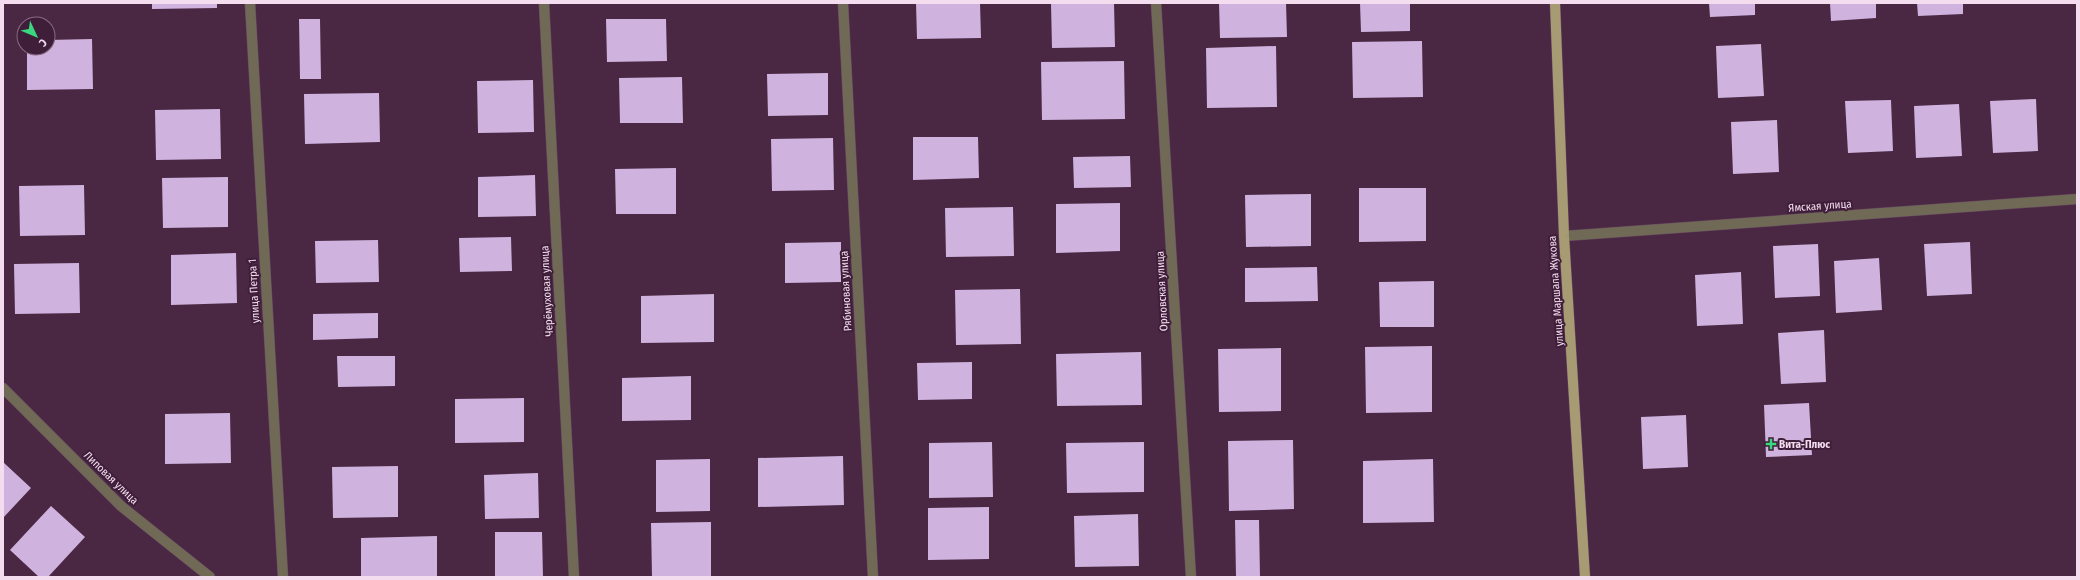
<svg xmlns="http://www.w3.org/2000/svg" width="2080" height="580" font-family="'Fira Sans Condensed',sans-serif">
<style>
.building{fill:#cfb3de}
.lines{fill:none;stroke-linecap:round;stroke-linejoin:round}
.minor-casing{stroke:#65455f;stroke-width:11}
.major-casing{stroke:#65455f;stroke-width:11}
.minor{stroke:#6f6956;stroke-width:10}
.major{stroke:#a79b74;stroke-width:10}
.poi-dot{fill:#39d87f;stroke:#3f1e3a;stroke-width:1.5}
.labels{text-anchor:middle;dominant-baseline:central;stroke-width:4;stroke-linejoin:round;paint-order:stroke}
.street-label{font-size:11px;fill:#f4ddef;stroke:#3f1e3a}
.poi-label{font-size:11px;font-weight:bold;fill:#f4ddef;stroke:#3f1e3a;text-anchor:start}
</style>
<rect width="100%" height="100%" fill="#4a2844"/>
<!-- building -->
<path class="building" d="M152 3H217V8L152 9Z
M916 3H980L981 38 917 39Z
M1114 3 1115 47 1052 48 1051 4Z
M1219 3H1286L1287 37 1220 38Z
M1360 3H1410V31L1361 32Z
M1709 3H1755V15L1710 17Z
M1830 3H1876V18L1831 21Z
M1917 3H1963V14L1918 16Z
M299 19H320L321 79H300Z
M606 19H666L667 61 607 62Z
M92 39 93 89 27 90V48H48V40Z
M1422 41 1423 97 1353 98 1352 42Z
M1761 44 1764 96 1718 98 1716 46Z
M1276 46 1277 107 1207 108 1206 48Z
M1124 61 1125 119 1042 120 1041 62Z
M828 73V115L768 116 767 74Z
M682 77 683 123H620L619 78Z
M533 80 534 132 478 133 477 81Z
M379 93 380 142 305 144 304 94Z
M2036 99 2038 151 1993 153 1990 101Z
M1891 100 1893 151 1848 153 1845 101Z
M1959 104 1962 156 1916 158 1914 106Z
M220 109 221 159 156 160 155 110Z
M1777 120 1779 172 1733 174 1731 122Z
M913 137H978L979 178 913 180Z
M833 138 834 190 772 191 771 139Z
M1130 156 1131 187 1074 188 1073 157Z
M676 168V214H616L615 169Z
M535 175 536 216 478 217V177Z
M228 177V227L163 228 162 178Z
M84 185 85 235 20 236 19 186Z
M1359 188H1426V241L1359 242Z
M1311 194V246L1246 247 1245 195Z
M1120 203V251L1056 253V204Z
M1013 207 1014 256 946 257 945 208Z
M511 237 512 271 460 272 459 238Z
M378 240 379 282 316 283 315 241Z
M841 242V282L785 283V243Z
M1970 242 1972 294 1927 296 1924 244Z
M1818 244 1820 296 1775 298 1773 246Z
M236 253 237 303 171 305V255Z
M1879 258 1882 310 1836 313 1834 261Z
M79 263 80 313 15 314 14 264Z
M1317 267 1318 301 1245 302V268Z
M1741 272 1743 324 1697 326 1695 275Z
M1434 281V327H1380L1379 282Z
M1020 289 1021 344 956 345 955 290Z
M714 294V342L641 343V296Z
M378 313V338L313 340V314Z
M1824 330 1826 382 1781 384 1778 333Z
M1432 346V412L1366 413 1365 347Z
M1281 348V411L1219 412 1218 349Z
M1141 352 1142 405 1057 406 1056 354Z
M337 356H395V386L338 387Z
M972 362V399L918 400 917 363Z
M691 376V420L622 421V378Z
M524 398V442L455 443V399Z
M1809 403 1812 455 1766 457 1764 405Z
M230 413 231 463 165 464V414Z
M1686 415 1688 467 1643 469 1641 417Z
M1293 440 1294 509 1229 511 1228 441Z
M992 442 993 497 929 498V443Z
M1144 442V492L1067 493 1066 443Z
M843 456 844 505 758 507V458Z
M710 459V511L656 512V460Z
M1433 459 1434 522 1363 523V461Z
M3 462 31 488 3 518Z
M398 466V517L333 518 332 467Z
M538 473 539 518 485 519 484 475Z
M51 506 85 537 48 577H39L10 550Z
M989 507V559L928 560V508Z
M1138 514 1139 566 1075 567 1074 516Z
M1235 520H1259L1260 577H1236Z
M711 522V577H652L651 523Z
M495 532H542L543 577H495Z
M437 536V577H361V538Z"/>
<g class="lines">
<!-- minor casing -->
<g class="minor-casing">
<path id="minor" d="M250 3 283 577
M544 3 574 577
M843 3 873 577
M1156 3 1191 577
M1564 236 2077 199
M3 388 121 506 210 577"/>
</g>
<!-- major casing -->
<g class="major-casing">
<path id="major" d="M1555 3 1564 236 1585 577"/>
</g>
<!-- minor -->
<use href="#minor" class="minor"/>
<!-- major -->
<use href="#major" class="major"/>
</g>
<!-- markers -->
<path class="poi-dot" d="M1769 438h4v4h4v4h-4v4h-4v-4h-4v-4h4z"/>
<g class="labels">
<!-- street labels -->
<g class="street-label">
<text transform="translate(1820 206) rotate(-4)">Ямская улица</text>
<text transform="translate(254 291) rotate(-93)">улица Петра 1</text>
<text transform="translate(547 291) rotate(-93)">Черёмуховая улица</text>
<text transform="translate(846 291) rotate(-93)">Рябиновая улица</text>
<text transform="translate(1162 291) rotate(-93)">Орловская улица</text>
<text transform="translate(1556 291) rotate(-94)">улица Маршала Жукова</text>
<text transform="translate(111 478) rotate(44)">Липовая улица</text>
</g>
<!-- poi labels -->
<g class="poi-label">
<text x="1779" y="444">Вита-Плюс</text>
</g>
</g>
<!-- border -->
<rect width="2080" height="580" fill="none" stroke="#f4ddef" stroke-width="8"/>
<!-- north arrow -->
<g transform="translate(36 36) rotate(134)"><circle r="19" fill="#3f1e3a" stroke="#876a82"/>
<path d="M0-3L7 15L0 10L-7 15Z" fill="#39d87f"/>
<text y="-6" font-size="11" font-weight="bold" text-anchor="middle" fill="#f4ddef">С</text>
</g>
</svg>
